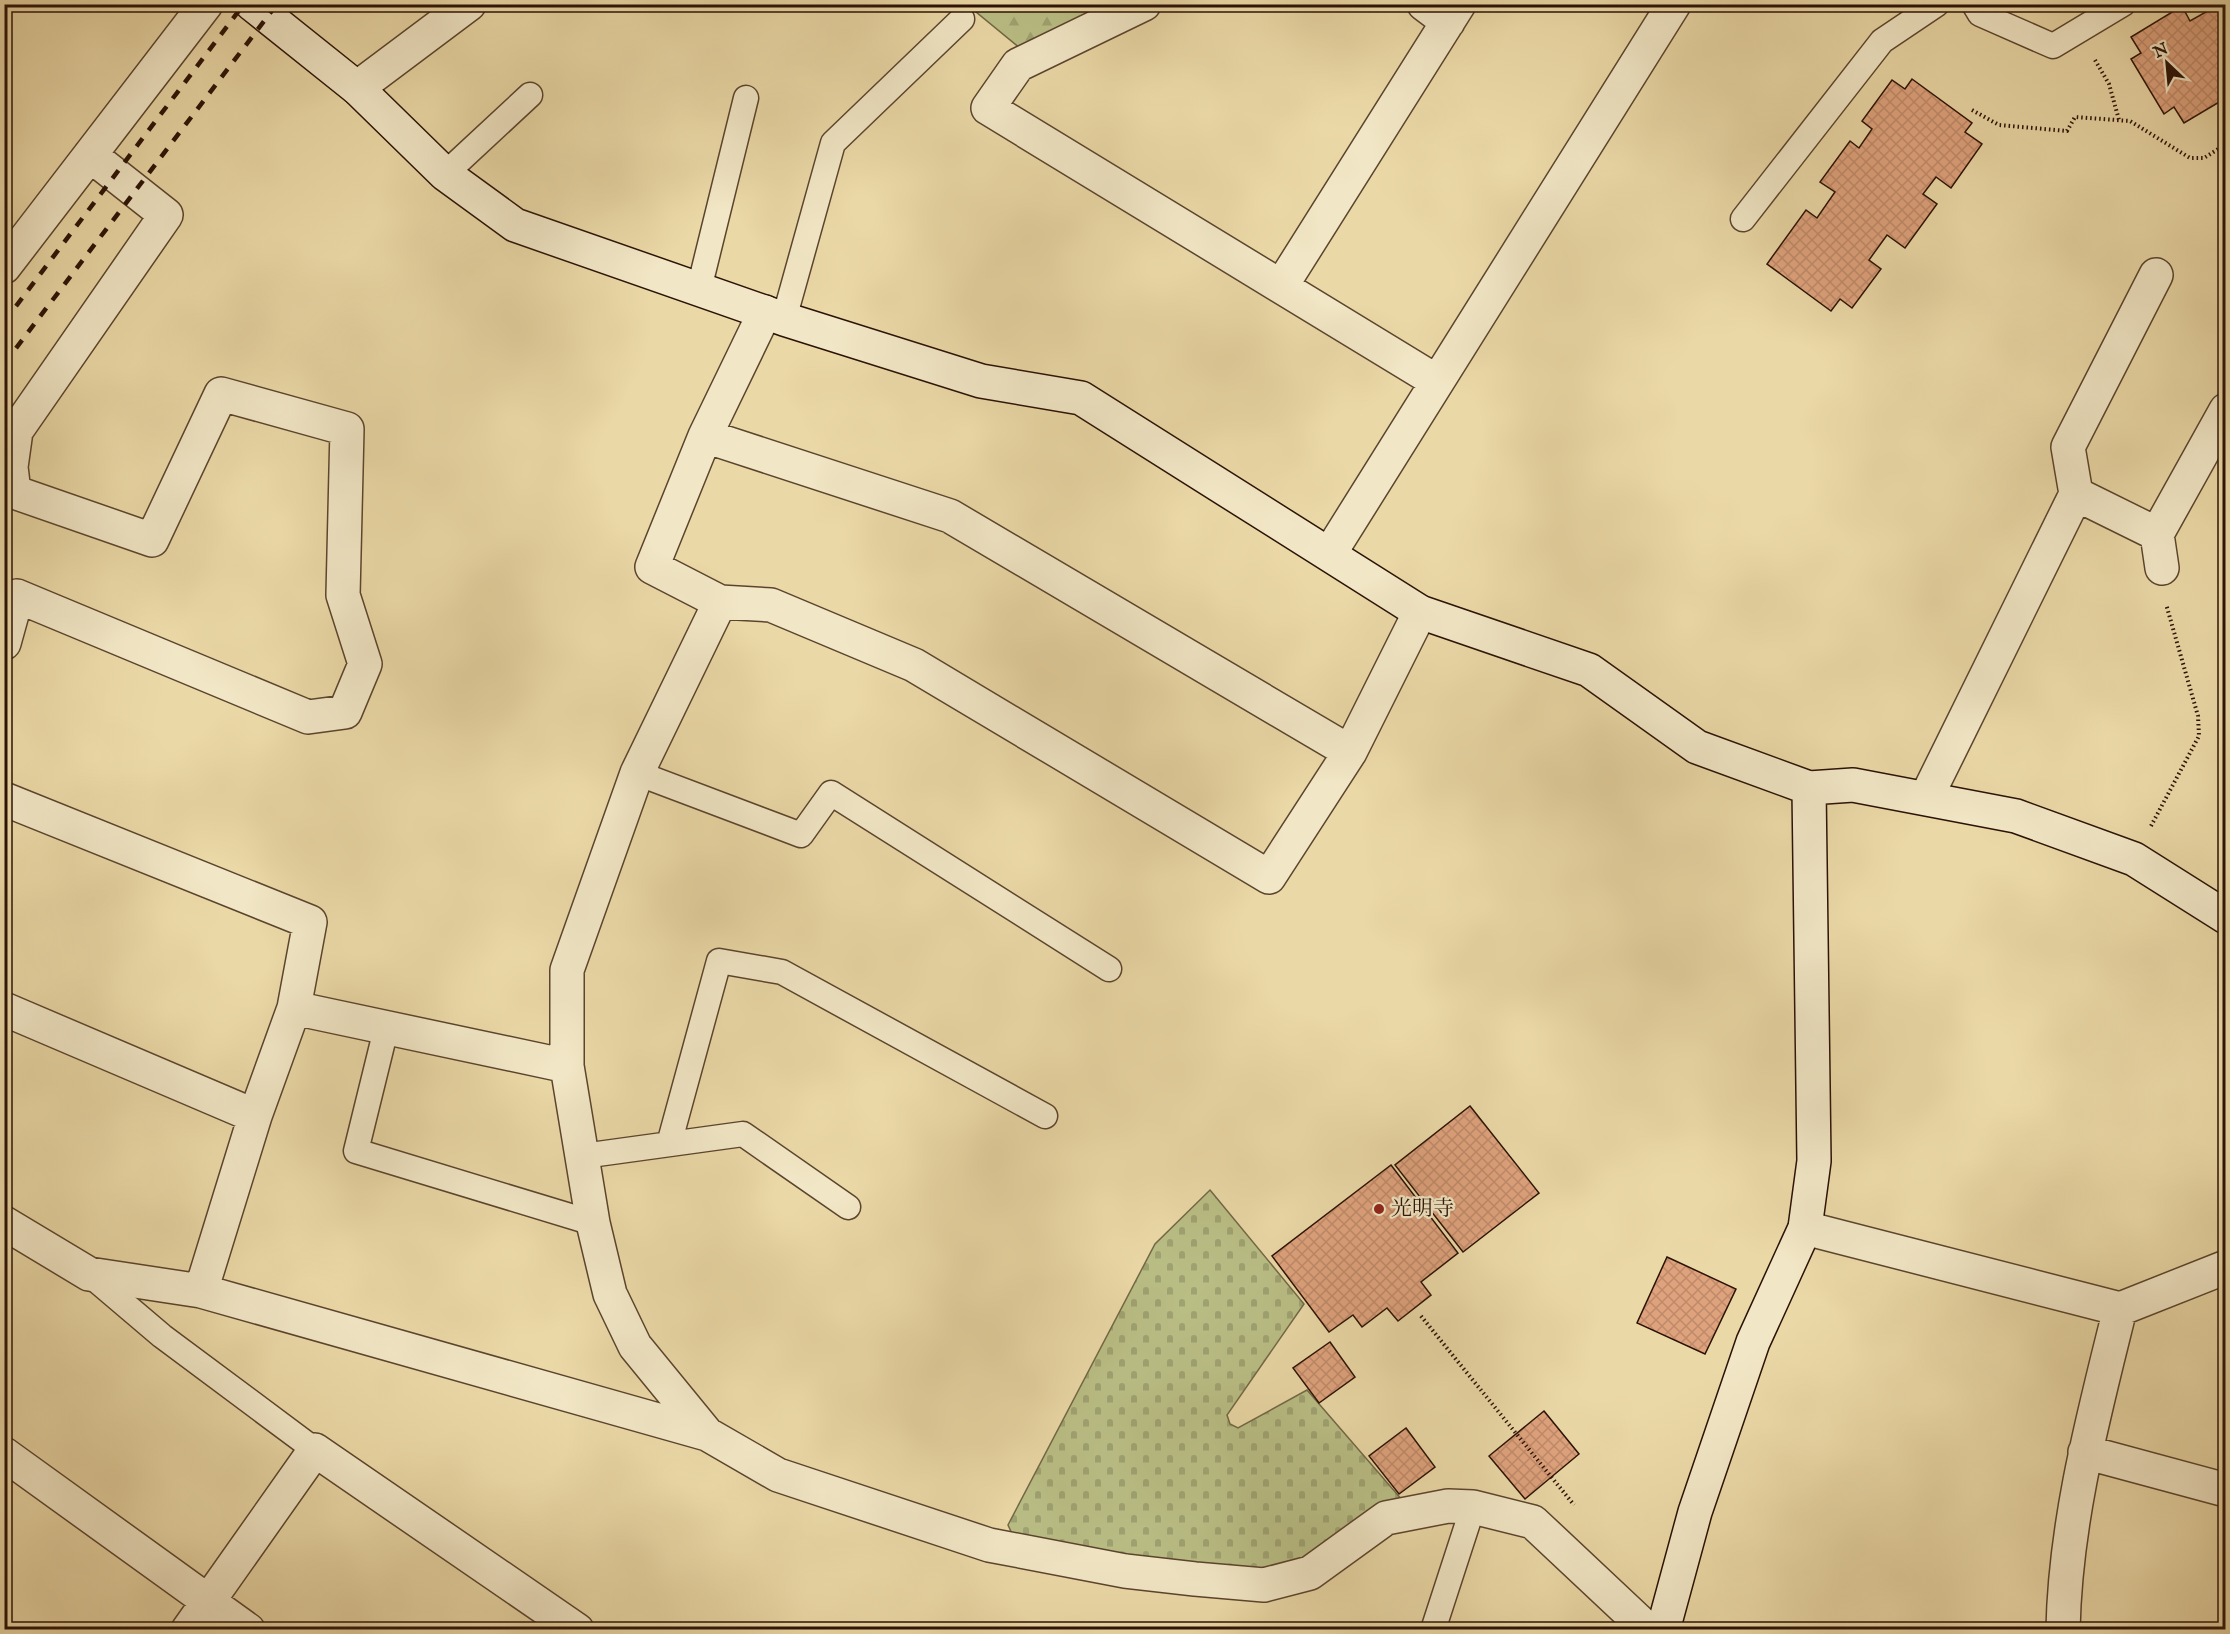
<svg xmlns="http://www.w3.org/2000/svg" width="2230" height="1634" font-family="'IM FELL English','Noto Serif JP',serif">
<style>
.forest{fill:url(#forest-firs);stroke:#726846;stroke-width:1.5}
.cemetery{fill:url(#cemetery-stones);stroke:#726846;stroke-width:1.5}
.building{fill:url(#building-cross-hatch);stroke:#2b1206;stroke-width:1.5}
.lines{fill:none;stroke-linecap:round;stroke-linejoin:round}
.lane-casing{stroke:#5b442e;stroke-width:27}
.street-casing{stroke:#5b442e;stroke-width:36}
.secondary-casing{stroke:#2b1206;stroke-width:36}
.path{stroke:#2b1206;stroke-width:4;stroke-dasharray:1.5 3;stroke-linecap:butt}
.lane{stroke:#f1e6c5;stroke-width:24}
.street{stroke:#f1e6c5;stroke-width:33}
.secondary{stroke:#f1e6c5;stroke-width:33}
.rail{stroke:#2b1206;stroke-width:4.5;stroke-dasharray:10 10;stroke-linecap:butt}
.poi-dot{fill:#8f2418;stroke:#f1e6c5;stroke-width:2}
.labels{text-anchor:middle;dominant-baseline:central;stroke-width:4.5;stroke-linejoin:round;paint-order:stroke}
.poi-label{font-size:21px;fill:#2b1206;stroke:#f1e6c5;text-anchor:start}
</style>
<defs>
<pattern id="forest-firs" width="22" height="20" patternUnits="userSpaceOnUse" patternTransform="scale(1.5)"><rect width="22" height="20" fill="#b9be85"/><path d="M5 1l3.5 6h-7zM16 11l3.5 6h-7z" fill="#9fa271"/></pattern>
<pattern id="cemetery-stones" width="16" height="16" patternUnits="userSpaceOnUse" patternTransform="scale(1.5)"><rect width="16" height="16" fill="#b9be85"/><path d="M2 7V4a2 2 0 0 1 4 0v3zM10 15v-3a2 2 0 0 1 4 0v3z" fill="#9fa271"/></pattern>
<pattern id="building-cross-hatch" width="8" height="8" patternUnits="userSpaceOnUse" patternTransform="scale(1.5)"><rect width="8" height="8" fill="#dea27c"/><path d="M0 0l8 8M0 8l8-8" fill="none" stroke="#bf8a6a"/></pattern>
</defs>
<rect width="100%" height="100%" fill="#ead8a6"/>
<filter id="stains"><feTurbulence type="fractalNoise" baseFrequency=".00333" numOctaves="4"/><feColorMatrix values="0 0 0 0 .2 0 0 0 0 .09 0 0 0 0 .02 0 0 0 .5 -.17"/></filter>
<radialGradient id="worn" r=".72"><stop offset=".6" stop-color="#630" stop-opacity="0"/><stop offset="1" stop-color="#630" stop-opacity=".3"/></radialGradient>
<!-- forest -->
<path class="forest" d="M975 4 1109 5 1021 49 970 7Z"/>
<!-- cemetery -->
<path class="cemetery" d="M1210 1190 1304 1304 1227 1415 1230 1424 1238 1428 1307 1390 1403 1501 1309 1560 1260 1575 1014 1538 1008 1525 1155 1244Z"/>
<!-- building -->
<path class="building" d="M2201 4H2226V98L2184 123 2174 107 2164 114 2131 59 2141 53 2131 37 2182 6 2190 21 2206 12Z
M1912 79 1972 123 1965 132 1982 144 1951 188 1936 177 1923 194 1937 204 1905 248 1887 235 1869 260 1881 269 1852 308 1840 299 1831 311 1767 264 1806 210 1817 218 1835 192 1820 182 1850 141 1859 148 1872 129 1862 121 1892 80 1905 89Z
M1470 1106 1539 1193 1463 1252 1395 1165Z
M1391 1165 1458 1253 1421 1282 1431 1295 1398 1321 1387 1308 1362 1327 1353 1315 1329 1332 1272 1256Z
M1667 1257 1736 1289 1705 1354 1637 1323Z
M1330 1342 1355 1377 1319 1403 1293 1368Z
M1544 1411 1579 1454 1525 1499 1489 1456Z
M1406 1428 1435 1467 1399 1494 1369 1456Z"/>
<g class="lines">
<!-- lane casing -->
<g class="lane-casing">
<path id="lane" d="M1974 4 1980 14 2053 46 2123 4
M445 174 530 95
M1743 219 1882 41 1937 4
M699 289 746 98
M784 319 833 143 962 19
M637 773 801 835 831 793 1109 969
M386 1029 356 1151 593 1223
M669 1144 719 961 782 972 1045 1116
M583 1156 743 1134 848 1207
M89 1274 162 1336 315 1450
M1433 1630 1473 1507"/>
</g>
<!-- street casing -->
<g class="street-casing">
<path id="street" d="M1144 4 1018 65 988 108 1436 381
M1424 4 1448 22
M357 88 469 4
M4 267 206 4
M1282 285 1459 4
M765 312 705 436 652 567 720 602 771 605 914 665 1269 877 1350 752 1420 612
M705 436 950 516 1350 752
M2076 494 2157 534
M1330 553 1674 4
M2162 568 2157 534 2226 410
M720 602 637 773 567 970V1066L593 1223 610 1294 635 1346 707 1434 778 1475 989 1545 1125 1571 1195 1579 1264 1585 1310 1573 1386 1518 1448 1506 1473 1507 1533 1522 1648 1630
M4 643 17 596 308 717 345 712 365 664 343 595 347 429 221 394 152 540 14 492 11 467 16 431 166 215 90 155
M1926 798 2076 494 2068 447 2156 275
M4 799 310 922 294 1008 567 1066
M4 1009 255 1116
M4 1223 89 1274 201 1291 707 1434
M1805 1228 2120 1309 2226 1267
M201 1291 255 1116 294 1008
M2085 1452 2226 1490
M4 1454 248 1630
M188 1630 315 1450 577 1630
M2063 1630C2065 1521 2094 1414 2120 1309"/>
</g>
<!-- secondary casing -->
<g class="secondary-casing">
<path id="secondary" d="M252 4 357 88 445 174 515 225 784 319 981 381 1081 398 1420 612 1589 670 1697 747 1809 788 1853 785 2016 816 2134 859 2226 917
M1663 1630 1695 1512 1753 1342 1805 1228 1814 1161 1809 788"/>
</g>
<!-- path -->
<path class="path" d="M2095 60 2109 84 2119 120
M1972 110 1999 125 2067 131 2075 117 2130 121 2190 158H2204L2226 144
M2151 826 2199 736 2198 716 2166 604
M1421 1316 1574 1505"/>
<!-- lane -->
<use href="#lane" class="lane"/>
<!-- street -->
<use href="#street" class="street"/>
<!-- secondary -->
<use href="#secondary" class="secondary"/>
<!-- rail -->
<path class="rail" d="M4 322 244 4
M4 364 277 4"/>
</g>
<!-- markers -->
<circle class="poi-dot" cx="1379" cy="1209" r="6"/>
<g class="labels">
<!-- poi labels -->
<g class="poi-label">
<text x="1391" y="1209">光明寺</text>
</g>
</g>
<!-- margin -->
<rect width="2230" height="1634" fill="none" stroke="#ead8a6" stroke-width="24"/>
<rect x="6" y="6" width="2218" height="1622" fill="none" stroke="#2b1206" stroke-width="3"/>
<rect x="12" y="12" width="2206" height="1610" fill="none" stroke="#2b1206" stroke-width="1.5"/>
<!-- north arrow -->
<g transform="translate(2167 63) rotate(334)" stroke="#f1e6c5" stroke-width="4.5" paint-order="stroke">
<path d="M0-4.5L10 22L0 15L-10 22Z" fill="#2b1206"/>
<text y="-9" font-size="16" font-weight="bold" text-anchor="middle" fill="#2b1206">N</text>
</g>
<rect width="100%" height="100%" filter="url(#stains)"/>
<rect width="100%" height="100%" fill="url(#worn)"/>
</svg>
